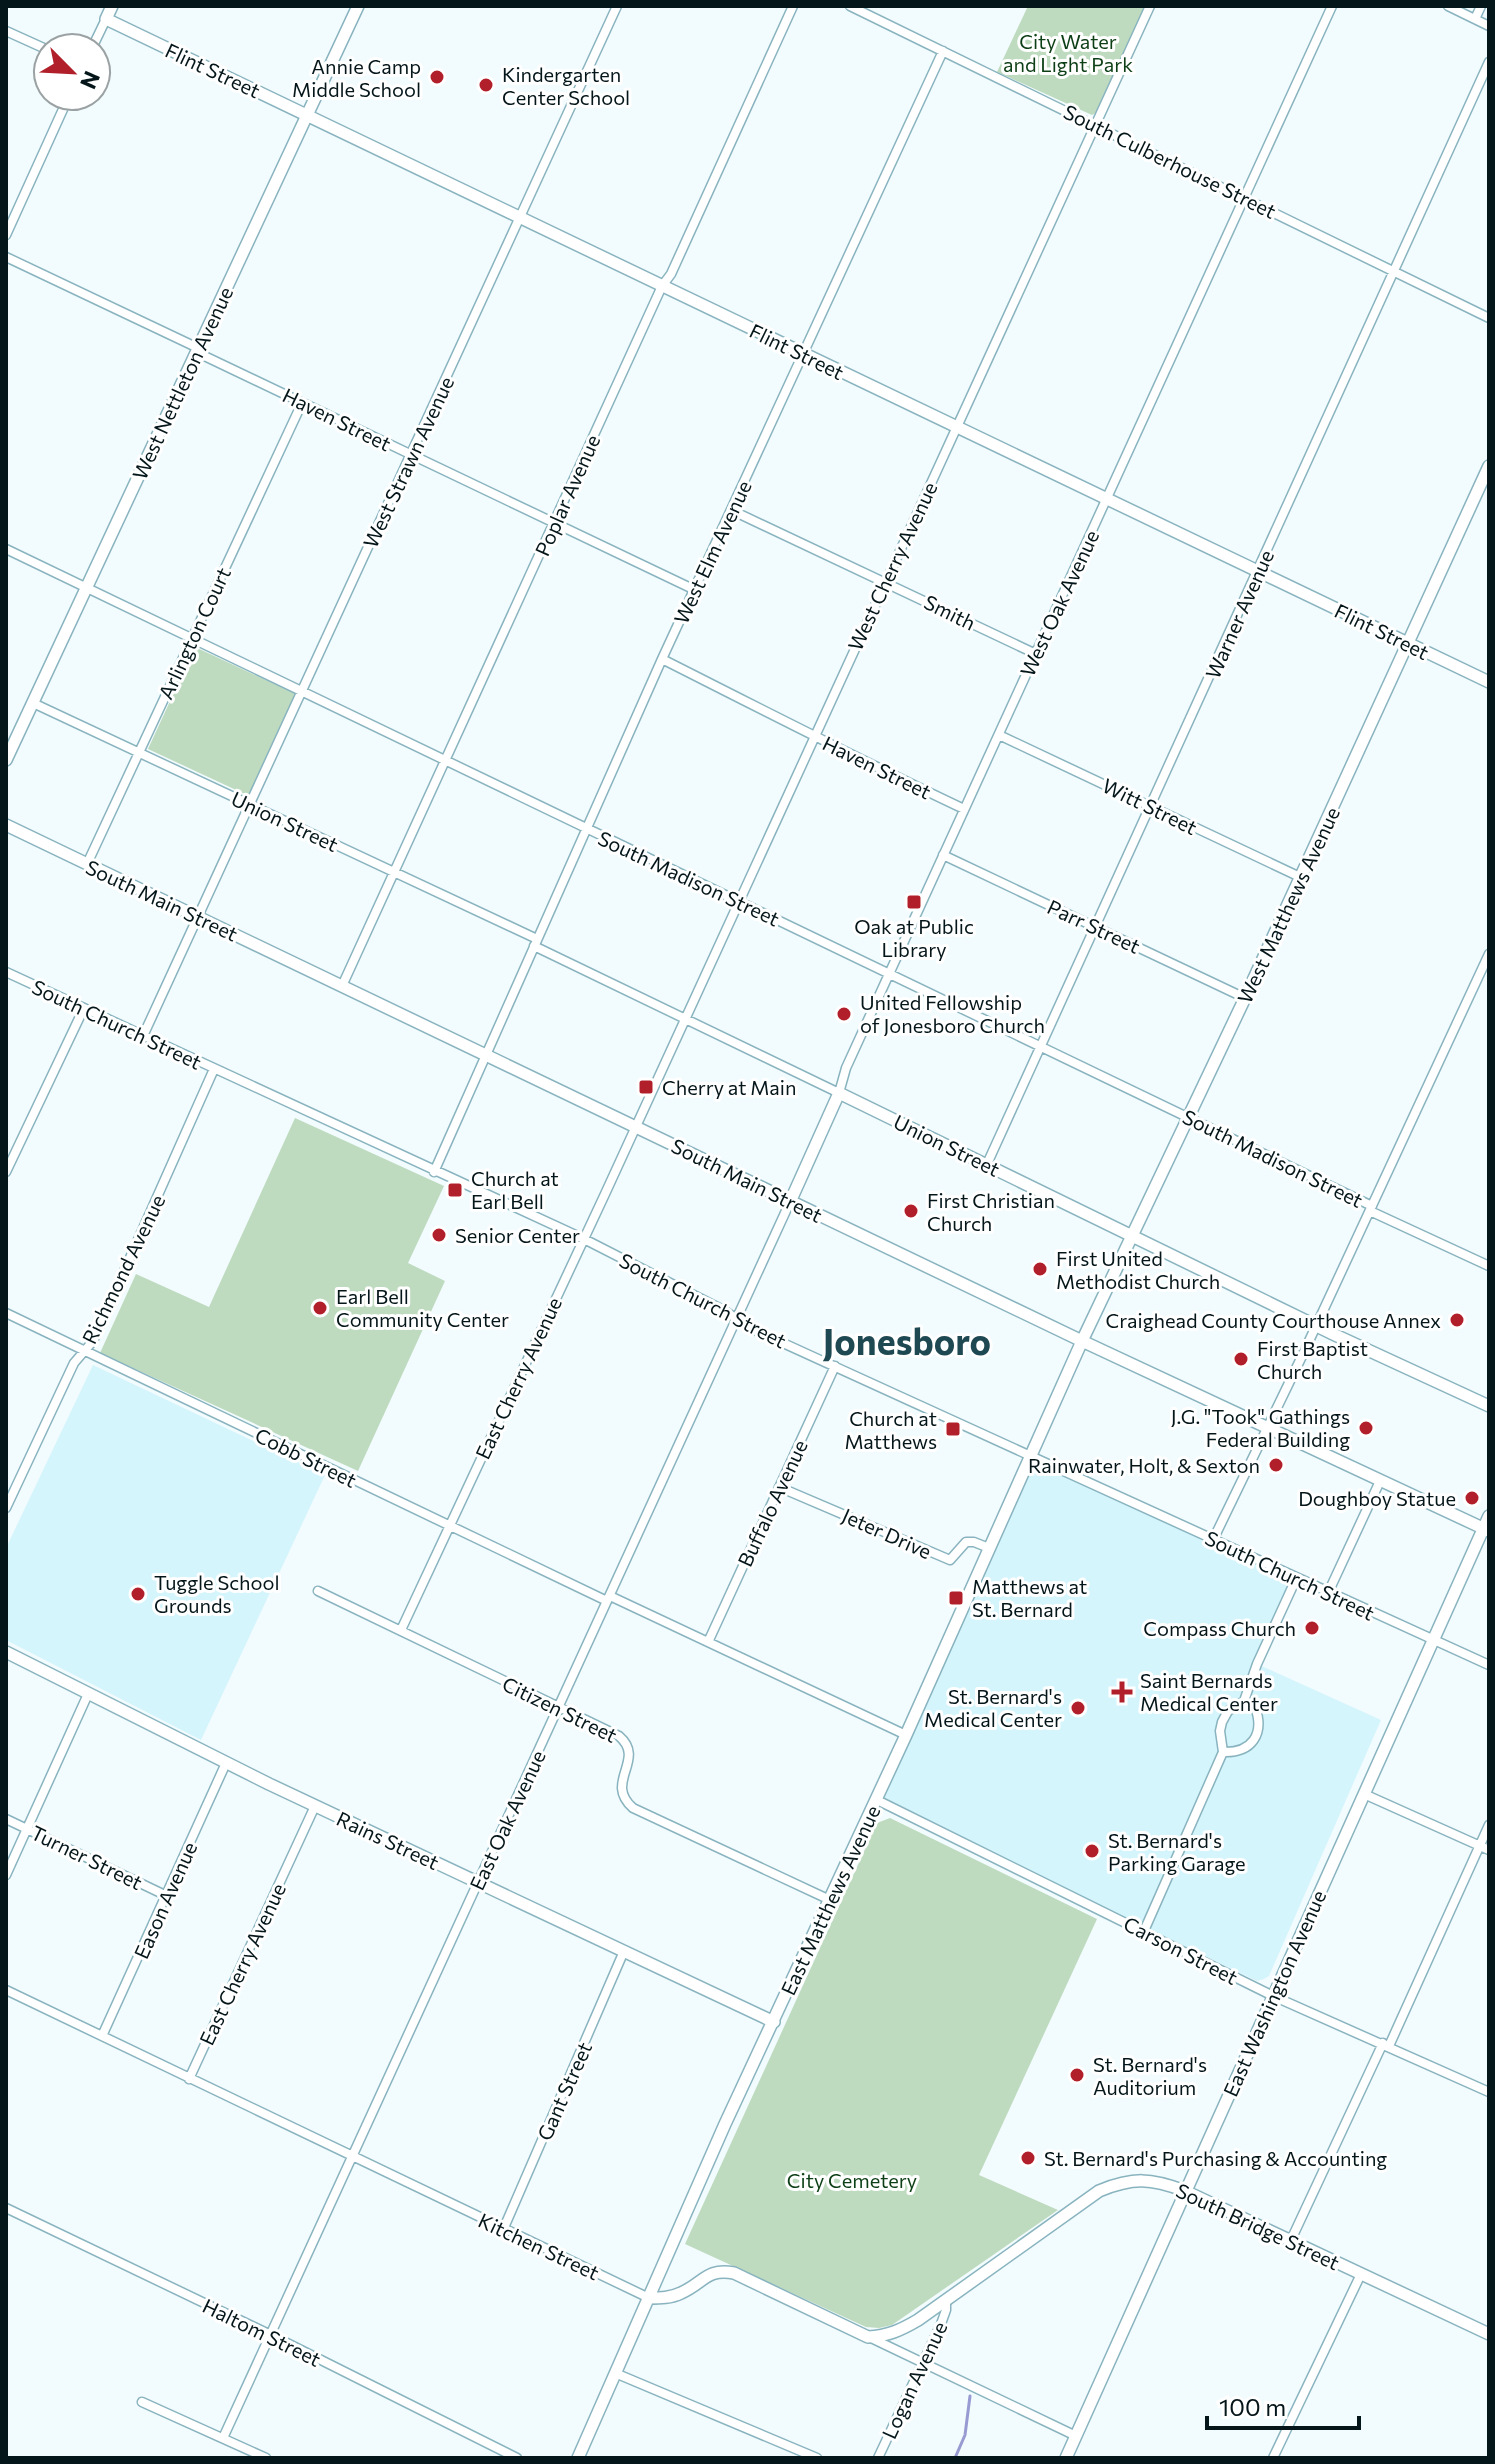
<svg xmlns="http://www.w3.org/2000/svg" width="1495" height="2464" font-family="Commissioner,sans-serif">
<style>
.built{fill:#d5f5fd}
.green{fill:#bedbbf}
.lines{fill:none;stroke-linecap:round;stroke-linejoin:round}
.stream{stroke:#989bd1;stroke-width:3}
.street-casing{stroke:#89b4bf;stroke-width:11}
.secondary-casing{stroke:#89b4bf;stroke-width:14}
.street{stroke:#fff;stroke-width:8}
.secondary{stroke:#fff;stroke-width:11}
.poi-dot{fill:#b1202a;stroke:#fff;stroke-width:3}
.labels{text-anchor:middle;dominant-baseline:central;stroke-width:6;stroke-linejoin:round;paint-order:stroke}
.park-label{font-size:20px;fill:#0c3f15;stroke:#fff}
.poi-label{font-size:20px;fill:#05161a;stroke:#fff;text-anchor:start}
.street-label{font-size:20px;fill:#05161a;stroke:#fff}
.town-label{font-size:36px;font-weight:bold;fill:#1f4952;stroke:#fff}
</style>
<rect width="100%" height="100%" fill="#f2fbfd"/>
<!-- built -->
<path class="built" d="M93 1365 325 1475 201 1740 6 1640V1548Z
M1030 1457 1296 1579 1257 1664 1381 1720 1269 1976 1264 1979 1257 1981 879 1799Z"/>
<!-- green -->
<path class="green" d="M1028 6H1146L1096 113 1092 115 997 72Z
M195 647 296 694 249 796 148 749Z
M295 1118 444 1186 408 1263 445 1281 358 1471 100 1353 136 1274 209 1307Z
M890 1818 1097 1919 979 2175 1058 2210 892 2325 879 2328 866 2327 685 2244 877 1823Z"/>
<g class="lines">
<!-- stream -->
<path class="stream" d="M955 2458 965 2435 970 2396"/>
<!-- street casing -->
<g class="street-casing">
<path id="street" d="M850 6 1489 318
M1448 6 1489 26
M1475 19 1481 6
M6 31 48 50
M92 48 106 19
M6 235 69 96
M6 257 198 348
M196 352 695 590
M731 510 1036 654
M6 549 1372 1206
M662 659C763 710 862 761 964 809
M33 703 537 939
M999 735 1300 877
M943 855 1245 998
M87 864 302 403
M534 946 839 1093 846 1068 1332 6
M6 972 584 1239 725 1311 750 1328 1489 1665
M342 986 662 286 671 274 793 6
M143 1036 617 6
M987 1164 1489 62
M6 1172 84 1008
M434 1172 662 659 943 51
M1370 1211 1489 1266
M6 1313 607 1601
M779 1487 950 1560 966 1542H974L989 1548
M6 1508 74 1363 93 1341 214 1069
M1213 1540 1303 1354 1489 954
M318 1591 619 1736C647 1760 603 1782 633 1808L830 1900
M1328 1593 1380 1481
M610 1596 906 1735
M401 1630 605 1194 1150 6
M709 1640 835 1366
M1223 1752C1252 1753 1265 1734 1255 1707L1244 1701
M1364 1794 1489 1850
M877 1800 1273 1996 1489 2092
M6 1819 167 1896
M6 1875 88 1694
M1144 1931 1223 1752 1220 1731 1222 1722 1228 1711 1244 1701 1257 1664 1296 1579
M6 1990 649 2298
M102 2036 226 1763
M1389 2046 1489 1825
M189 2079 315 1806
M6 2208 271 2335 517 2458
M503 2230 624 1951
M1291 2240 1383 2043
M869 2337 1076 2436
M615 2373 817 2458
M142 2402 266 2458
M223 2438 790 1202
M878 2458 941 2324 946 2310V2300
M1273 2458 1361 2274"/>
</g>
<!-- secondary casing -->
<g class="secondary-casing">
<path id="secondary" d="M112 6 106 19 1489 682
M6 760 358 6
M6 825 1082 1341 1489 1531
M790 1202 839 1093 1333 1334 1489 1406
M6 1652 269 1784 774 2022
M649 2298C660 2298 671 2298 681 2293 704 2283 706 2268 734 2273L868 2337C888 2336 901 2330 918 2320L1099 2191C1133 2177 1151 2178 1185 2191L1489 2334
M578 2458 725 2124 906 1735 1082 1341 1245 998 1489 466
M1066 2458 1489 1516"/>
</g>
<!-- street -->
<use href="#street" class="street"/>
<!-- secondary -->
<use href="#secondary" class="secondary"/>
</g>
<!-- markers -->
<g class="poi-dot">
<circle cx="437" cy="77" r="8"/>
<circle cx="486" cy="85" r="8"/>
<rect x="906" y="894" width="16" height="16" rx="4"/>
<circle cx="844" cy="1014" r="8"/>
<rect x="638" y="1079" width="16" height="16" rx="4"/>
<rect x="447" y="1182" width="16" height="16" rx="4"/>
<circle cx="911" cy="1211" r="8"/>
<circle cx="439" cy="1235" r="8"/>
<circle cx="1040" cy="1269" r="8"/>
<circle cx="320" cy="1308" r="8"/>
<circle cx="1457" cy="1320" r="8"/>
<circle cx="1241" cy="1359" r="8"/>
<circle cx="1366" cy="1428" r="8"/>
<rect x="945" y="1421" width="16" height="16" rx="4"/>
<circle cx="1276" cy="1465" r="8"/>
<circle cx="1472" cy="1498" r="8"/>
<circle cx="138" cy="1594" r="8"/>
<rect x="948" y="1590" width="16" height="16" rx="4"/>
<circle cx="1312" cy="1628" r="8"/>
<path d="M1118 1680h8v8h8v8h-8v8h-8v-8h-8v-8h8z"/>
<circle cx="1078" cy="1708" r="8"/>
<circle cx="1092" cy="1851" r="8"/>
<circle cx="1077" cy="2075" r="8"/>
<circle cx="1028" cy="2158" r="8"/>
</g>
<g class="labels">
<!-- park labels -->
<g class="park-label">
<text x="1068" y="41">City Water<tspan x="1068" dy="23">and Light Park</tspan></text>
<text x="852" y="2180">City Cemetery</text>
</g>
<!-- poi labels -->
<g class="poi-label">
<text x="421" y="66" text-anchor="end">Annie Camp<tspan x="421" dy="23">Middle School</tspan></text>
<text x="502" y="74">Kindergarten<tspan x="502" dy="23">Center School</tspan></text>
<text x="914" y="926" text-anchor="middle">Oak at Public<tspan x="914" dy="23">Library</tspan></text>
<text x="860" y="1002">United Fellowship<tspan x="860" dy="23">of Jonesboro Church</tspan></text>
<text x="662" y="1087">Cherry at Main</text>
<text x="471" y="1178">Church at<tspan x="471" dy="23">Earl Bell</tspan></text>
<text x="927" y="1200">First Christian<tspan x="927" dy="23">Church</tspan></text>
<text x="455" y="1235">Senior Center</text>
<text x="1056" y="1258">First United<tspan x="1056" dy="23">Methodist Church</tspan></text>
<text x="336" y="1296">Earl Bell<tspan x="336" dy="23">Community Center</tspan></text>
<text x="1441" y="1320" text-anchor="end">Craighead County Courthouse Annex</text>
<text x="1257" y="1348">First Baptist<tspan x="1257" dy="23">Church</tspan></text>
<text x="1350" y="1416" text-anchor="end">J.G. "Took" Gathings<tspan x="1350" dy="23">Federal Building</tspan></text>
<text x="937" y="1418" text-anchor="end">Church at<tspan x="937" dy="23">Matthews</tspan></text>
<text x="1260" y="1465" text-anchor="end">Rainwater, Holt, &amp; Sexton</text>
<text x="1456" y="1498" text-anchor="end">Doughboy Statue</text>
<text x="154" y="1582">Tuggle School<tspan x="154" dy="23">Grounds</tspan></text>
<text x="972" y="1586">Matthews at<tspan x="972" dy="23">St. Bernard</tspan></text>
<text x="1296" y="1628" text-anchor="end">Compass Church</text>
<text x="1140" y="1680">Saint Bernards<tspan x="1140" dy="23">Medical Center</tspan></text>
<text x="1062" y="1696" text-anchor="end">St. Bernard's<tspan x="1062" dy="23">Medical Center</tspan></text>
<text x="1108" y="1840">St. Bernard's<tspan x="1108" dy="23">Parking Garage</tspan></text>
<text x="1093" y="2064">St. Bernard's<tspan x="1093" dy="23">Auditorium</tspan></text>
<text x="1044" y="2158">St. Bernard's Purchasing &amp; Accounting</text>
</g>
<!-- street labels -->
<g class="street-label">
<text transform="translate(213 70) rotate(25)">Flint Street</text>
<text transform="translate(1170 161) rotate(26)">South Culberhouse Street</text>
<text transform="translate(797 351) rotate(26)">Flint Street</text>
<text transform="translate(182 383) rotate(-65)">West Nettleton Avenue</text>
<text transform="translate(337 419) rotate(26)">Haven Street</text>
<text transform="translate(408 462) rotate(-65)">West Strawn Avenue</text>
<text transform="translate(567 495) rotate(-66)">Poplar Avenue</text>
<text transform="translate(712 552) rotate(-65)">West Elm Avenue</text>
<text transform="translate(892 566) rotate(-65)">West Cherry Avenue</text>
<text transform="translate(1059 603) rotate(-65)">West Oak Avenue</text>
<text transform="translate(950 612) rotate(26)">Smith</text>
<text transform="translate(1239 614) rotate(-66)">Warner Avenue</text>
<text transform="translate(1382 631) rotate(26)">Flint Street</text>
<text transform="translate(194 633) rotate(-65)">Arlington Court</text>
<text transform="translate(877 767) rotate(26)">Haven Street</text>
<text transform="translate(1150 806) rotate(26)">Witt Street</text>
<text transform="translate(285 821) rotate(25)">Union Street</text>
<text transform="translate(689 878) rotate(25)">South Madison Street</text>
<text transform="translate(162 900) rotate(25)">South Main Street</text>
<text transform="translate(1288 905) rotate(-65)">West Matthews Avenue</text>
<text transform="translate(1094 926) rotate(25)">Parr Street</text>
<text transform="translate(117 1024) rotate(25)">South Church Street</text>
<text transform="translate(947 1145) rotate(26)">Union Street</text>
<text transform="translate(1273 1158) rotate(26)">South Madison Street</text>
<text transform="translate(747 1180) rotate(26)">South Main Street</text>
<text transform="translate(123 1269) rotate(-64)">Richmond Avenue</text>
<text transform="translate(703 1300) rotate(27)">South Church Street</text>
<text transform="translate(518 1378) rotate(-65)">East Cherry Avenue</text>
<text transform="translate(306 1457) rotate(26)">Cobb Street</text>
<text transform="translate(772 1503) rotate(-65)">Buffalo Avenue</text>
<text transform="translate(887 1533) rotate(24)">Jeter Drive</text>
<text transform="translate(1290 1575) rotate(25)">South Church Street</text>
<text transform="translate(560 1709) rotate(26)">Citizen Street</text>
<text transform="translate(507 1820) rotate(-65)">East Oak Avenue</text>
<text transform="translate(388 1840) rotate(25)">Rains Street</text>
<text transform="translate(87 1857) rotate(26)">Turner Street</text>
<text transform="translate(165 1900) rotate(-66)">Eason Avenue</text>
<text transform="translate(830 1900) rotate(-65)">East Matthews Avenue</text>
<text transform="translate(1181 1950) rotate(27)">Carson Street</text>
<text transform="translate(242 1964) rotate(-65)">East Cherry Avenue</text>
<text transform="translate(1274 1993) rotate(-66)">East Washington Avenue</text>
<text transform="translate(564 2091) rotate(-66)">Gant Street</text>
<text transform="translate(1258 2226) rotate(25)">South Bridge Street</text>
<text transform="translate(539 2246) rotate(25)">Kitchen Street</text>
<text transform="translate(262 2332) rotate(26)">Haltom Street</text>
<text transform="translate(914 2380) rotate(-65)">Logan Avenue</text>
</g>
<!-- town labels -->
<g class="town-label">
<text x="907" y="1340">Jonesboro</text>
</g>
</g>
<!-- border -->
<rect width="1495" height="2464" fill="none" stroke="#05161a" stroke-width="16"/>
<!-- north arrow -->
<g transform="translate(72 72) rotate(114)"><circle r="38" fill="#ffffff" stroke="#9ba2a3" stroke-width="2"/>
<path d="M0-6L14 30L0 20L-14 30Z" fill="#b1202a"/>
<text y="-12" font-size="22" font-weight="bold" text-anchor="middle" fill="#05161a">N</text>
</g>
<!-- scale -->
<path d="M1207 2416v12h152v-12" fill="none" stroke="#05161a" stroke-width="4"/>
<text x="1219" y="2416" font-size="24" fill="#05161a" stroke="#ffffff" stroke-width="6" paint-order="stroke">100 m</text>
</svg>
